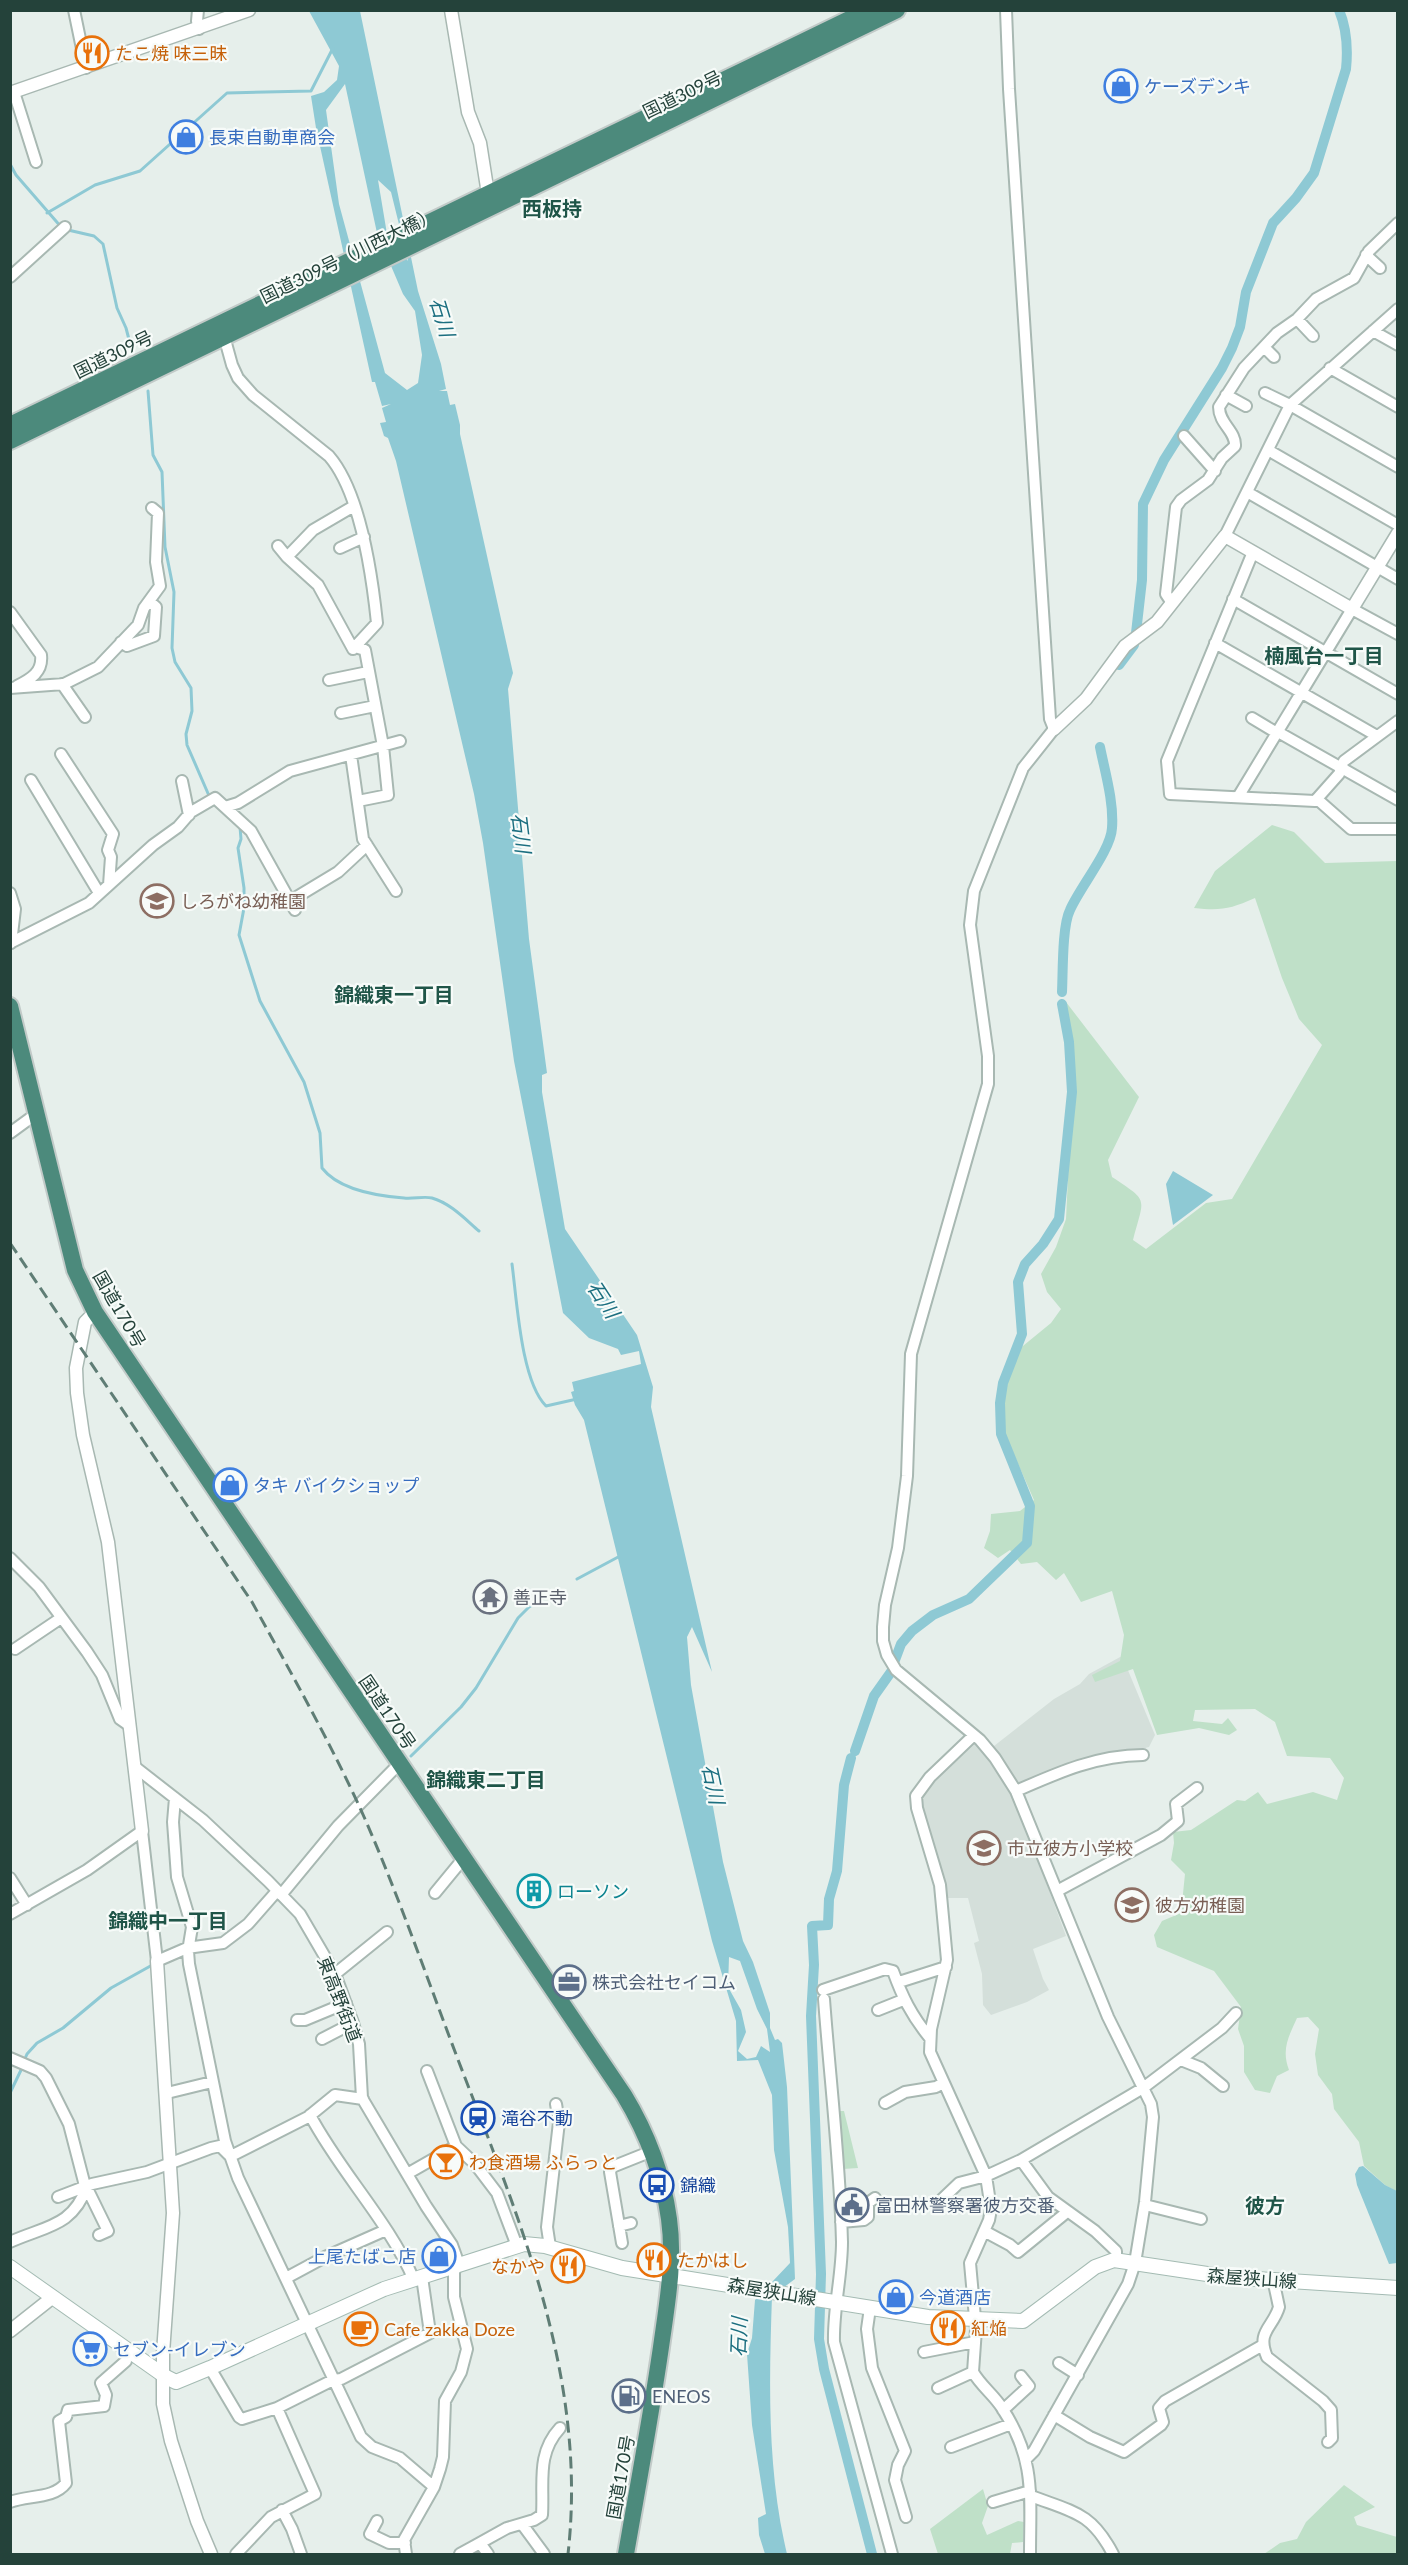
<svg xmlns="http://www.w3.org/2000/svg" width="1408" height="2565" font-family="Lato,'Noto Sans JP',sans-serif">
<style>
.built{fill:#d4dfda}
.green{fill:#bfe0c8}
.water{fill:#8ec9d4;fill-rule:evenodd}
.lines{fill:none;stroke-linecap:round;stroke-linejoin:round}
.stream{stroke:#8ec9d4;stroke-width:3}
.canal{stroke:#8ec9d4;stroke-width:10}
.minor-casing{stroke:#a8b8b2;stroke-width:14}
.tertiary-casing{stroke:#a8b8b2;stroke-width:15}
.secondary-casing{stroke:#a4bbb3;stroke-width:16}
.trunk-casing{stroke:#c2cac8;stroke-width:20}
.minor{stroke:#fff;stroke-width:10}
.tertiary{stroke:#fff;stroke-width:12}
.secondary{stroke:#fff;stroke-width:14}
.trunk{stroke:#4c8a7c;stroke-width:16}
.rail{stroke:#5f7d75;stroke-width:3;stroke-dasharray:12 6;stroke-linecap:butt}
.labels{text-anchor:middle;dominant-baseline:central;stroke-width:4.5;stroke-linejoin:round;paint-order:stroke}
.food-label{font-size:18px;fill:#c56008;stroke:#f7fbf9;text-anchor:start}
.shop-label{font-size:18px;fill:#366cbe;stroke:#f7fbf9;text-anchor:start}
.street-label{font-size:18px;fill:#24423a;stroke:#f7fbf9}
.education-label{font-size:18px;fill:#785e54;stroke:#f7fbf9;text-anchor:start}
.worship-label{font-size:18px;fill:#5b616d;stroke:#f7fbf9;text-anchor:start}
.culture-label{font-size:18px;fill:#0d838f;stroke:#f7fbf9;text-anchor:start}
.service-label{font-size:18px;fill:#4e5e75;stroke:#f7fbf9;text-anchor:start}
.transit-label{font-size:18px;fill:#164399;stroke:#f7fbf9;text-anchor:start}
.neighbourhood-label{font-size:20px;font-weight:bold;fill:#1f5548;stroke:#f7fbf9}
.water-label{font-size:20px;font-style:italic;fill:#1c6f80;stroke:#f7fbf9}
</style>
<rect width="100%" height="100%" fill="#e6efeb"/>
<!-- built -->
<path class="built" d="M1122 1656 1155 1735 1149 1747 1049 1773 1010 1791 1023 1820 1066 1936 1033 1949 1043 1979 1049 1990 1027 2002 991 2015 983 2005 982 1974 974 1943 979 1941 968 1898H948L920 1798 923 1791 976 1743 985 1753 1054 1699 1080 1684 1089 1674Z"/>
<!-- green -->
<path class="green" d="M1272 825 1294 832 1325 863 1397 861 1396 2191 1385 2185 1364 2166 1359 2142 1334 2109 1332 2094 1318 2075 1315 2054 1319 2029 1308 2017 1297 2018C1289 2036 1281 2049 1289 2070L1277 2076 1270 2093 1255 2090 1244 2072V2046L1238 2029 1241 2007 1214 1971 1157 1947 1154 1935 1162 1921 1181 1913 1185 1874 1171 1860 1174 1843 1173 1832 1191 1830 1237 1800 1245 1801 1258 1792 1267 1804 1313 1792 1337 1800 1344 1778 1330 1758 1287 1756 1275 1722 1255 1709 1195 1710 1193 1721 1222 1724 1228 1718 1237 1730 1229 1735 1199 1728 1157 1735 1133 1669 1095 1682 1092 1675 1120 1661 1124 1635 1112 1591 1081 1602 1064 1573 1056 1580 1037 1562 1021 1564 1010 1550 998 1558 984 1548 990 1531 991 1514 1020 1511 1034 1500 1004 1432 1003 1401 1007 1379 1018 1350 1051 1323 1061 1309 1047 1292 1041 1274 1056 1247 1066 1219 1069 1156 1076 1090 1066 1002 1139 1097 1108 1160 1112 1177C1150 1202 1144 1197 1133 1240L1146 1249 1206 1203 1232 1199 1322 1045 1299 1019 1282 978 1255 898C1230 909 1221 911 1194 908L1215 871Z
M837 2111H844L858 2168 843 2169Z
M1344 2485 1375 2507 1354 2517 1357 2525 1397 2537V2554H1264L1280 2543 1297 2539 1306 2522Z
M983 2489 988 2506 982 2523 987 2535 1018 2521 1024 2522 1023 2542 1012 2543 1010 2554H938L930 2529Z"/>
<!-- water -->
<path class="water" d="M309 11H360L418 291 441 364 446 389 439 391H447L450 405 455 404 460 425V434L513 673 508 689 529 939 547 1073 542 1075V1092L565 1229 637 1335 653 1387 651 1407 712 1672 692 1627 687 1637 691 1685 723 1862 743 1941 753 1962 770 2013V2028L775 2040 778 2039 782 2043 787 2087 795 2279 772 2296C769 2383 767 2470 787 2554H765L759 2535 758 2518 766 2514 752 2425 747 2354 752 2338 755 2300 790 2263 788 2227 774 2150 772 2095 758 2060 737 2061 736 2021 712 1941 584 1420 575 1405 571 1392 574 1391 572 1382 641 1364 639 1351 621 1355 618 1349 589 1338 563 1313 514 1061 483 843 474 794 396 461 388 438 384 436 380 423 386 422 382 408 391 404 382 406 375 382H372L316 128 311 96 324 92 337 80 339 66ZM345 84 377 233 403 294 415 311 422 355 418 383 407 390 385 373 339 204 326 110ZM378 180 391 192 408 261 387 234ZM729 1957 740 1961 757 2009 767 2029 770 2052 761 2046 756 2057 747 2059 738 2051 746 2032 741 2010 728 1987Z
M1173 1171 1213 1195 1173 1225 1166 1184Z
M1363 2166 1385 2185 1397 2191V2263L1389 2264 1357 2185 1355 2174 1359 2167Z"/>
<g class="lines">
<!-- stream -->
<path class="stream" d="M10 164 16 175 62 228
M47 213 95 185 140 171 227 93 311 91 333 48
M68 230 94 236 103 244 117 308 126 328 132 351
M148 391 153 455 162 472 165 547 174 592 172 648 175 662 191 688 192 711 186 734 187 745 210 798
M240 827 241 839 238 848 244 888V908L239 935 260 1001 304 1082 320 1133 322 1168C339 1190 378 1196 404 1198 414 1199 424 1196 432 1198 450 1203 465 1219 479 1231
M512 1264C517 1301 521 1381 546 1406L577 1399
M577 1579 620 1556
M411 1756 461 1707 476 1688 518 1618 529 1607 558 1589
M306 1857 325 1834
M24 2061 27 2054 37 2043 63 2028 111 1988 154 1964
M10 2093 22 2068"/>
<!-- canal -->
<path class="canal" d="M1136 633 1142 580 1143 504 1164 460 1222 368 1232 348 1240 327 1246 292 1273 223 1296 198 1314 173 1346 69C1348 49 1347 29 1339 10
M1119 665 1134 645
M1062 992C1063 972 1062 926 1070 910 1080 887 1111 850 1112 828 1114 802 1105 772 1100 747
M895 1660 901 1644 912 1631 933 1615 969 1599 1027 1543 1030 1506 1001 1434 1000 1403 1003 1383 1022 1334 1018 1282 1025 1264 1043 1244 1059 1219 1072 1092 1069 1042 1062 1004
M855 1751 874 1696 891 1672
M851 1758 844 1785 837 1871 829 1899 828 1925 812 1926 814 1965 811 2016 821 2274 819 2339 824 2369 872 2554"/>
<!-- minor casing -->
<g class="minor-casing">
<path id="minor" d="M74 10 86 68
M198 10 197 21 199 29
M1006 10 1009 89 1050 719 1054 729 1023 768 974 891 970 925 988 1056V1084L911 1354 907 1476 898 1548 885 1605 883 1627V1641L887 1655 896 1670 980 1740 995 1758 1016 1791 1108 2017 1151 2104 1153 2117 1145 2202 1135 2263 1128 2284 1034 2451 1027 2458
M14 92 36 162
M1366 255 1380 268
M10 277 65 227
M1297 319 1313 336
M1373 331 1398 345
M224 336 232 365 238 378 253 395 329 456C361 493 372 575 377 623L353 649 318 585 287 557 313 530 354 506
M1265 348 1274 357
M1330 368 1398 407
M1265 393 1290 405 1398 467
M1226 395 1246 406
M1184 436 1215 471
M1268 450 1398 525
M1247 492 1398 579
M1225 536 1290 405 1398 309
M278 546 287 557
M340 548 364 537
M1253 552 1167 761 1170 794 1315 801 1339 774 1344 761 1398 721
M1233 599 1398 694
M1172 603 1166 594 1176 507 1181 500 1208 480 1222 458 1235 446C1236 431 1219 424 1219 407L1244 368 1277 333 1297 319 1316 299 1354 278 1369 251 1398 223
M10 612 41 655C43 672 31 679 17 686
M121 642 127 646 154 636 156 607 149 601
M1215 643 1377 736
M355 647 365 650 383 746 388 795 358 801
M329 680 368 672
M62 684 85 717
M10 688 64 684 98 667 138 625 144 608 160 586 156 562 158 513 152 508
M341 713 375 706
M1252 718 1277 733
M1278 732 1398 800
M61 754 113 834 108 850 111 857 109 885
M351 755 363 839 396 891
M31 780 99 893
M182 781 189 815
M1238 797 1352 609 1398 634
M1317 799 1351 829H1398
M225 807 238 803 290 771 400 741
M10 893 15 909 11 943
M290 901 338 872 367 845
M10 943 89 903 153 845 178 827 191 812 215 798 251 831 295 910
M10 1133 36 1114
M10 1558 39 1587 87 1652 102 1675 120 1719 130 1726
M15 1649 61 1618
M974 1735 930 1777 916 1796 917 1808 940 1885 947 1960 931 2029 930 2052 986 2176 991 2209 989 2220 970 2263 976 2329 973 2372C981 2386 994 2395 1002 2408 1036 2459 1030 2497 1030 2554
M135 1767 203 1820 268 1881 300 1914 335 1974 353 2023 359 2044 362 2098 426 2206 452 2245 457 2259 454 2273V2297L467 2349 461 2372 445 2401 443 2457 440 2469 434 2487 404 2540 406 2554
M1016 1791C1057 1773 1097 1755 1143 1755
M175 1798 173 1822 177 1877 192 1927 188 1951 189 1964 225 2141 238 2178 361 2437 372 2447 400 2458 434 2487
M10 1878 27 1905
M1057 1891 1161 1835 1178 1821 1176 1804 1197 1788
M435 1893 463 1859
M281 1895 338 1826 399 1764
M10 1914 87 1870 142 1831 157 1961 187 1948 223 1943 248 1924 277 1891
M335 1974 387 1932
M899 1982 946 1967
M823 1990 885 1969 893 1971C902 1996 911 2015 930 2038
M824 1999C830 2080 840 2161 842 2242 842 2276 833 2309 834 2342L892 2554
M878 2010 903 2000
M297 2020H305L346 2003
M322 2039 353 2023
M10 2058 40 2071 46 2078 69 2124 84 2182 108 2231 99 2235
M1181 2060 1201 2068 1223 2086
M427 2071 456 2146 475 2164 497 2193 517 2246
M167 2093 212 2082
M885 2103 905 2092 936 2087 943 2083
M310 2115C340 2172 388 2220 414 2280
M231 2156 308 2117 335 2095 363 2099
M1021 2160 1048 2197 1095 2231 1116 2251V2261
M407 2174 456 2146
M58 2197 92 2184 147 2172 211 2148 220 2146 229 2155
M938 2203 959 2183 986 2176 1021 2160 1143 2088 1222 2028 1236 2013
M1145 2205 1201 2219
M841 2222 864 2220 868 2217V2203L875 2198
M619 2226 631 2223
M984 2231 1010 2245 1018 2252 1067 2212
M10 2242C45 2226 73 2227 87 2186
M622 2243 610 2172 612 2167 652 2151
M550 2247 547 2227 559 2122 556 2104
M286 2278 325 2257 386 2230
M1273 2279 1279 2307C1273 2328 1256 2331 1267 2357L1323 2401 1331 2410 1332 2438 1328 2442
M870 2308 867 2329 872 2368 905 2451 898 2465 895 2480 906 2517
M924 2352 975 2342
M1059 2363 1078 2375
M210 2368 239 2417 242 2419 277 2408 333 2380 341 2379 430 2333 422 2277
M938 2388 973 2372
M1003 2410 1029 2386 1021 2376
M1054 2415 1090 2437 1124 2452 1161 2425 1163 2422 1159 2408 1165 2401 1263 2345
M951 2447 1011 2424
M1031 2496C1073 2512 1091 2512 1113 2554
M10 2502C28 2495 54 2499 66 2483L59 2421 66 2417 68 2410 104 2406 106 2395 101 2383 126 2361
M993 2502 1030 2491
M282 2510 292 2529 301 2554
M377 2521 370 2534 389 2543H405
M522 2524 544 2554
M480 2543 488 2554
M236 2554 271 2517 315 2494 277 2408
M460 2554 507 2528 534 2520 542 2515C544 2483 536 2454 560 2428"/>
</g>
<!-- tertiary casing -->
<g class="tertiary-casing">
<path id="tertiary" d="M451 10 468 112 480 143 489 200
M10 93 249 10
M1054 729 1086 699 1125 646 1157 622 1225 536 1352 609 1398 533
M95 1312 85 1322 76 1368 77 1393 83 1435 108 1542 142 1831
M157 1961 173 2213 163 2353V2404L171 2441 197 2521 211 2554
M10 2331 53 2297"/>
</g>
<!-- secondary casing -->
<g class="secondary-casing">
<path id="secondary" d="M10 2267 166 2377 176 2382 210 2368 384 2289 524 2244 545 2246 622 2268 928 2317 1023 2321 1095 2267 1114 2260 1227 2277 1398 2288"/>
</g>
<!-- trunk casing -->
<g class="trunk-casing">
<path id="trunk" d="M10 425 868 10
M10 441 897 10
M10 1006 75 1270 95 1312 624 2095C647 2133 663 2175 669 2219 675 2262 667 2304 661 2347 651 2416 638 2485 626 2554"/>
</g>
<!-- minor -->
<use href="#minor" class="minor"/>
<!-- tertiary -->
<use href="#tertiary" class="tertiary"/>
<!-- secondary -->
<use href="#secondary" class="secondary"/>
<!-- trunk -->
<use href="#trunk" class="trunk"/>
<!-- rail -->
<path class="rail" d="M10 1243 252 1602C291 1673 332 1745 365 1819 399 1897 427 1978 457 2057 519 2219 588 2377 568 2554"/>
</g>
<!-- icons -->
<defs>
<g id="restaurant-ring" transform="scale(1.725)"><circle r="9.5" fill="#f7fbf9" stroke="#e8710a" stroke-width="1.5"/><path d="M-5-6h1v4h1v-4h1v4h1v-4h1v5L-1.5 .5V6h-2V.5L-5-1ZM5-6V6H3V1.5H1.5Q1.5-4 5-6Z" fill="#e8710a"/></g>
<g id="shop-ring" transform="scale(1.725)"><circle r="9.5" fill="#f7fbf9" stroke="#3f7fe0" stroke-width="1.5"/><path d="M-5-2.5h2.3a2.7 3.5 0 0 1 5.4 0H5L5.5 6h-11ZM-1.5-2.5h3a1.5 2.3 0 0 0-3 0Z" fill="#3f7fe0"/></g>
<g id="school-ring" transform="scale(1.725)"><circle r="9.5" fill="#f7fbf9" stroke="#8d6e63" stroke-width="1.5"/><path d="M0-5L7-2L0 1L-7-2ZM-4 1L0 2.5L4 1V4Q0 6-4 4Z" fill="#8d6e63"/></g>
<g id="temple-ring" transform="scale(1.725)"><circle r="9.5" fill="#f7fbf9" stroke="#6b7280" stroke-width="1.5"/><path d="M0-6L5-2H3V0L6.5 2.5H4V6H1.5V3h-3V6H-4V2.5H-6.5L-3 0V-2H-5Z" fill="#6b7280"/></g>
<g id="building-ring" transform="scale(1.725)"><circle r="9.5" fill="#f7fbf9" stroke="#0f9aa8" stroke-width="1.5"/><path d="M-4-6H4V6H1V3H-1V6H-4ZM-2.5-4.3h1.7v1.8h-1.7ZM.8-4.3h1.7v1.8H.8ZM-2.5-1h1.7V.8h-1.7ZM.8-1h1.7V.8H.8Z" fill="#0f9aa8"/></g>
<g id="office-ring" transform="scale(1.725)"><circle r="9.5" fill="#f7fbf9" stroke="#5c6f8a" stroke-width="1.5"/><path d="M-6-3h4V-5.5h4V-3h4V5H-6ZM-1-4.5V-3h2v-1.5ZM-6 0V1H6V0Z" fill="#5c6f8a"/></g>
<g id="station-ring" transform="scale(1.725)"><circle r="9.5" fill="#f7fbf9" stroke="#1a4fb4" stroke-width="1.5"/><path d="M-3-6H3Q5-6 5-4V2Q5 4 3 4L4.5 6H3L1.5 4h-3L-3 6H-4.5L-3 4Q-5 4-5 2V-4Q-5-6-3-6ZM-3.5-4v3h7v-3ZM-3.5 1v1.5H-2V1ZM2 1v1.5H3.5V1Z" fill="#1a4fb4"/></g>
<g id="bar-ring" transform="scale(1.725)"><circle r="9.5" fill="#f7fbf9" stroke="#e8710a" stroke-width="1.5"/><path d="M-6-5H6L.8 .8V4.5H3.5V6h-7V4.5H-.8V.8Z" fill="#e8710a"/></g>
<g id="bus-ring" transform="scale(1.725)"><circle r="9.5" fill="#f7fbf9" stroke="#1a4fb4" stroke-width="1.5"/><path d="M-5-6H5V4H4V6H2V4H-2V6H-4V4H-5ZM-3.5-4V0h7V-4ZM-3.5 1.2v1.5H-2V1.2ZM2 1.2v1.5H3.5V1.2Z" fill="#1a4fb4"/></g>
<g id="civic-ring" transform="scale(1.725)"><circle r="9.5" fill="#f7fbf9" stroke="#5c6f8a" stroke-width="1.5"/><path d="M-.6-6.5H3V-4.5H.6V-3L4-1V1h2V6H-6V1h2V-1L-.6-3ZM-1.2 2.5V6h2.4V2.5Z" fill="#5c6f8a"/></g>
<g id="cafe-ring" transform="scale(1.725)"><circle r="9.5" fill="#f7fbf9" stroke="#e8710a" stroke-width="1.5"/><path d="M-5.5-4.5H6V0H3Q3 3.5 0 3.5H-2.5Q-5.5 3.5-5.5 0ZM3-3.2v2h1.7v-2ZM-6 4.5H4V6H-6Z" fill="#e8710a"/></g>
<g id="supermarket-ring" transform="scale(1.725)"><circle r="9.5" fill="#f7fbf9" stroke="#3f7fe0" stroke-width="1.5"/><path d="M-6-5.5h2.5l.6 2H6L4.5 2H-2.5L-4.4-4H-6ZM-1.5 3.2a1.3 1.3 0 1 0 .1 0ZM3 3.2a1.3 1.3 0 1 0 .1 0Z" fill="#3f7fe0"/></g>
<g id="fuel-ring" transform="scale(1.725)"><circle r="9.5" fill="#f7fbf9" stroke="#5c6f8a" stroke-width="1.5"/><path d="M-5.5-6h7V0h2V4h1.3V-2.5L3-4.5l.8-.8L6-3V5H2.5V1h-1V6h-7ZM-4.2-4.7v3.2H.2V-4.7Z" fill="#5c6f8a"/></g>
</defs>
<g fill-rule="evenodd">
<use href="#restaurant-ring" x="92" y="53"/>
<use href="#shop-ring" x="1121" y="86"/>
<use href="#shop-ring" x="186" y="137"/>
<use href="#school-ring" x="157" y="901"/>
<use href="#shop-ring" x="230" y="1485"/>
<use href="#temple-ring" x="490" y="1597"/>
<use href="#school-ring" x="984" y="1848"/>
<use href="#building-ring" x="534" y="1891"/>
<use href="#school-ring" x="1132" y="1905"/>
<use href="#office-ring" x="569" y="1982"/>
<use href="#station-ring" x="478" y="2118"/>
<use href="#bar-ring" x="446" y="2162"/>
<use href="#bus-ring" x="657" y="2185"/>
<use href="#civic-ring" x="852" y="2205"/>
<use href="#shop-ring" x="439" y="2256"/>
<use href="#restaurant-ring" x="654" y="2260"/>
<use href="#restaurant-ring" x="568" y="2266"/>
<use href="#shop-ring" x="896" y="2297"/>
<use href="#restaurant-ring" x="948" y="2328"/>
<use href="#cafe-ring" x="361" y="2329"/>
<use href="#supermarket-ring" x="90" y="2349"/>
<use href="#fuel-ring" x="629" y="2396"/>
</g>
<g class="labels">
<!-- food labels -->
<g class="food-label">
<text x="115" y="53">たこ焼 味三昧</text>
<text x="469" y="2162">わ食酒場 ふらっと</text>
<text x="677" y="2260">たかはし</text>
<text x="545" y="2266" text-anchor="end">なかや</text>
<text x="971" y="2328">紅焔</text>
<text x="384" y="2329">Cafe zakka Doze</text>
</g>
<!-- shop labels -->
<g class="shop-label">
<text x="1144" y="86">ケーズデンキ</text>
<text x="209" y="137">長束自動車商会</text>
<text x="253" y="1485">タキ バイクショップ</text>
<text x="416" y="2256" text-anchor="end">上尾たばこ店</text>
<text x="919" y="2297">今道酒店</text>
<text x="113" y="2349">セブン-イレブン</text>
</g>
<!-- street labels -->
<g class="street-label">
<text transform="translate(682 94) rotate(-26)">国道309号</text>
<text transform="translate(348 255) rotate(-26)">国道309号（川西大橋）</text>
<text transform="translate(113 354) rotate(-26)">国道309号</text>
<text transform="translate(120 1309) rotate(60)">国道170号</text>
<text transform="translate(388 1712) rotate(56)">国道170号</text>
<text transform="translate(340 1999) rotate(69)">東高野街道</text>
<text transform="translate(1252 2278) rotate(4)">森屋狭山線</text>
<text transform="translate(772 2291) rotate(9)">森屋狭山線</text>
<text transform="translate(620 2477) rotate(-80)">国道170号</text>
</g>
<!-- education labels -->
<g class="education-label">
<text x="180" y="901">しろがね幼稚園</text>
<text x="1007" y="1848">市立彼方小学校</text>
<text x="1155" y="1905">彼方幼稚園</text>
</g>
<!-- worship labels -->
<g class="worship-label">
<text x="513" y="1597">善正寺</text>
</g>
<!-- culture labels -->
<g class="culture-label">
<text x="557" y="1891">ローソン</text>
</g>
<!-- service labels -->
<g class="service-label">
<text x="592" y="1982">株式会社セイコム</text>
<text x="875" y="2205">富田林警察署彼方交番</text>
<text x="652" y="2396">ENEOS</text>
</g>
<!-- transit labels -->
<g class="transit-label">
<text x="501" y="2118">滝谷不動</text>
<text x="680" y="2185">錦織</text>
</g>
<!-- neighbourhood labels -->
<g class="neighbourhood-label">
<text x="552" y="208">西板持</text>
<text x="1324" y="655">楠風台一丁目</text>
<text x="394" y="994">錦織東一丁目</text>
<text x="486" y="1779">錦織東二丁目</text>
<text x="168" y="1920">錦織中一丁目</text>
<text x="1265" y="2205">彼方</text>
</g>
<!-- water labels -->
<g class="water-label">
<text transform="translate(443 317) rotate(73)">石川</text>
<text transform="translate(522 833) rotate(83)">石川</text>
<text transform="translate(604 1299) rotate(57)">石川</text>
<text transform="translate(714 1784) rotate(78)">石川</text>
<text transform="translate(738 2337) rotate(-88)">石川</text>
</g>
</g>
<!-- border -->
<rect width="1408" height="2565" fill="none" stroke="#24423a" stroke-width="24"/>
</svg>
